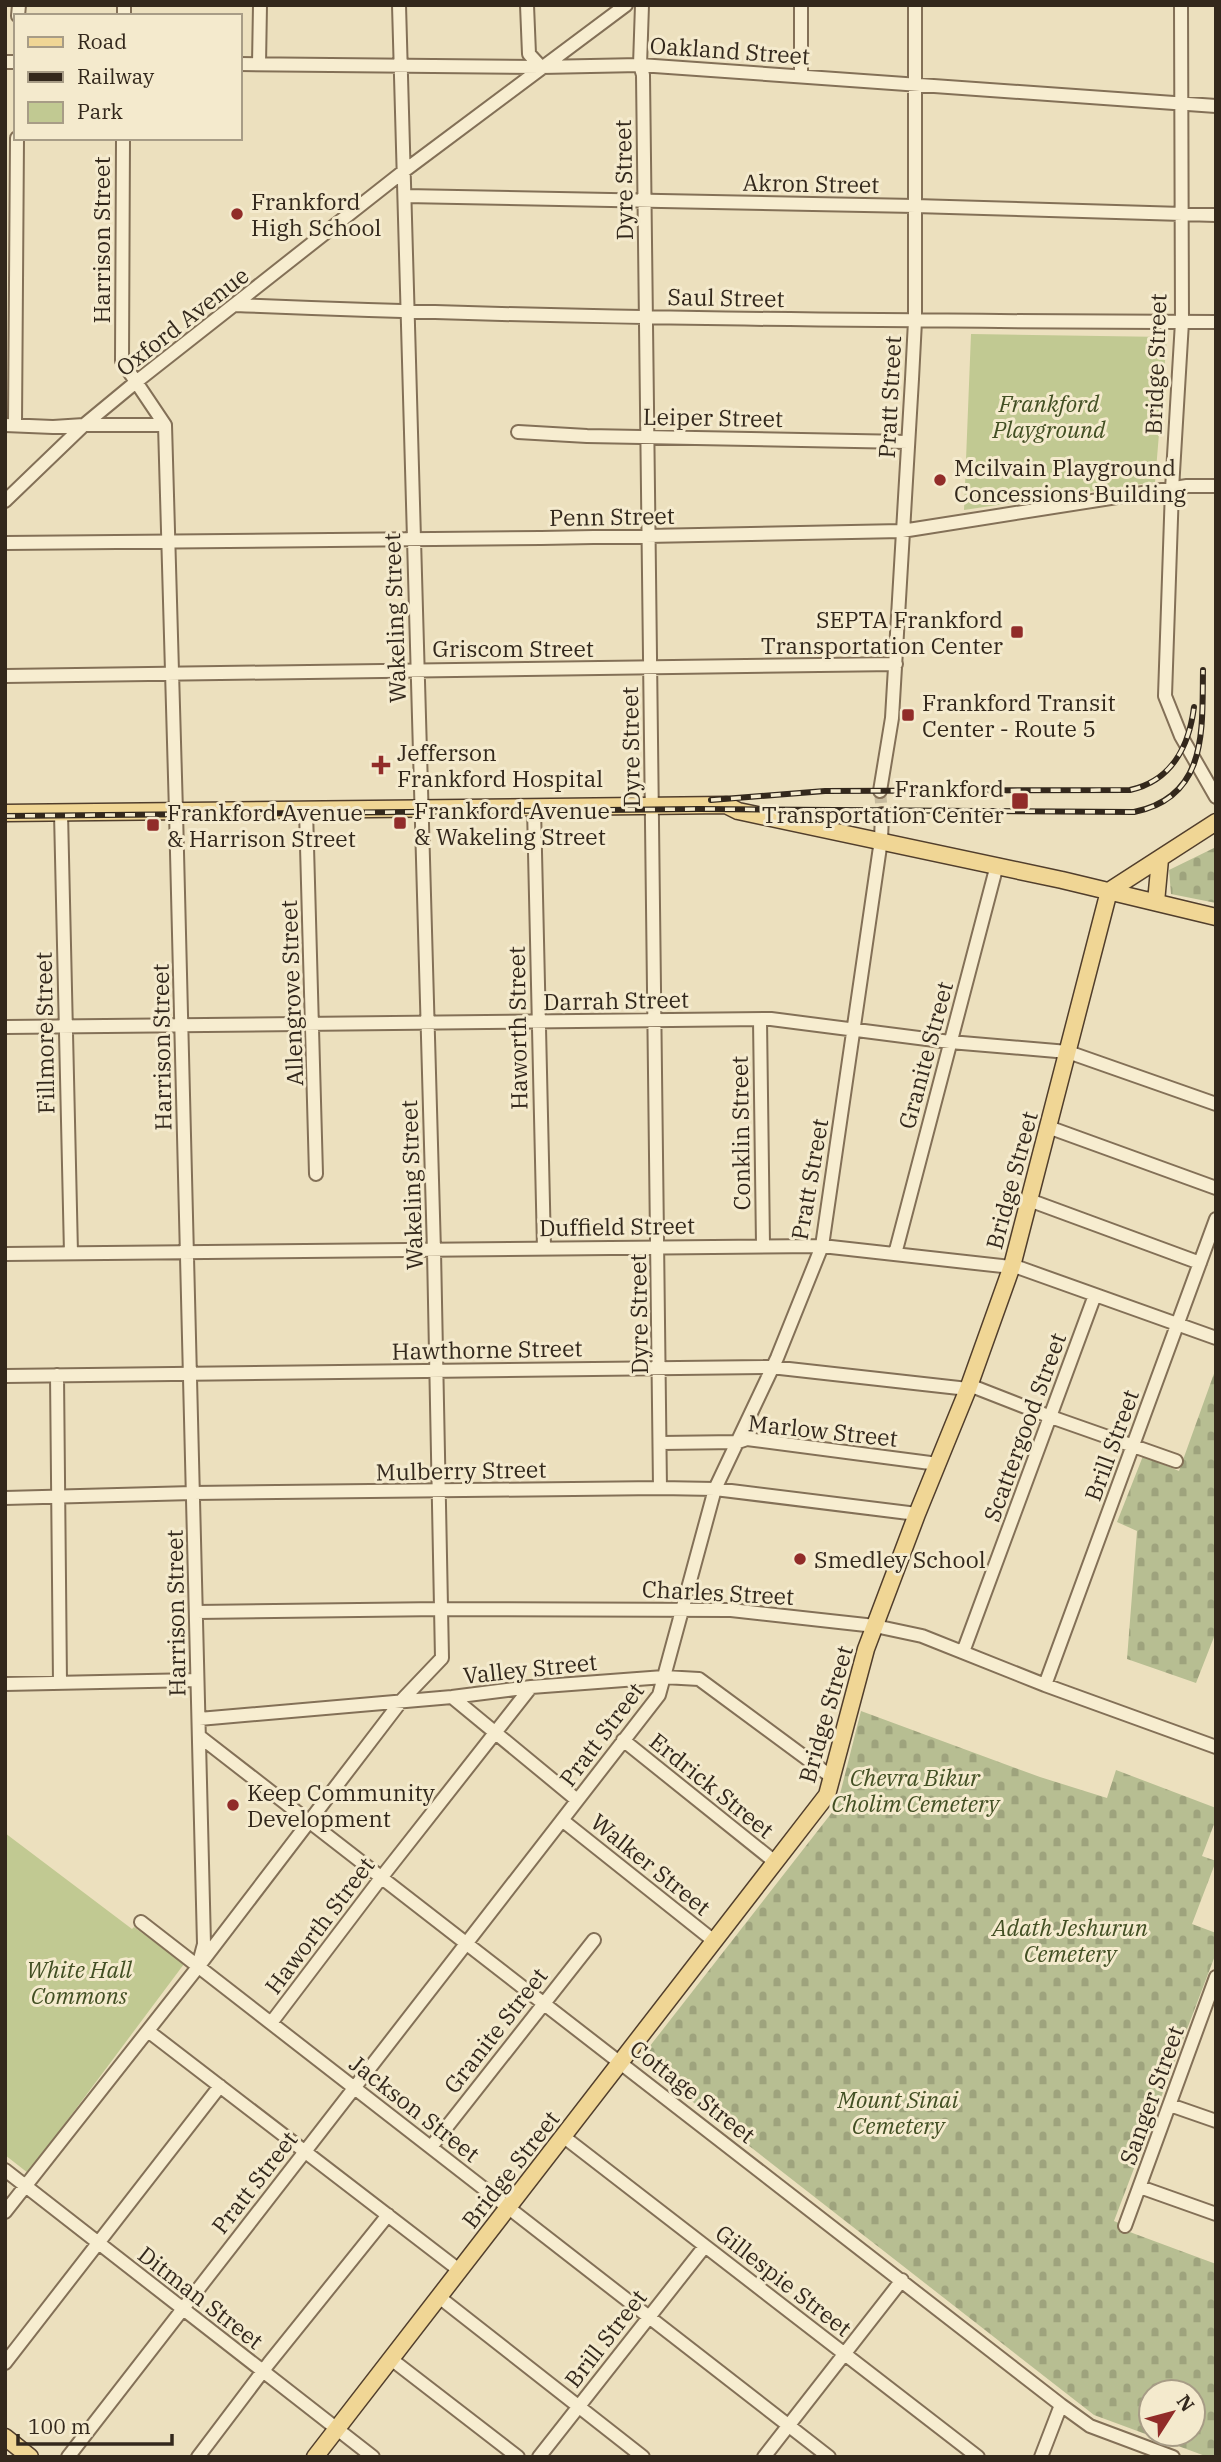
<svg xmlns="http://www.w3.org/2000/svg" width="1221" height="2462" font-family="'IBM Plex Serif',serif">
<style>
.cemetery{fill:url(#cemetery-stones);fill-rule:evenodd}
.park{fill:#c1c992}
.lines{fill:none;stroke-linecap:round;stroke-linejoin:round}
.minor-tunnel{stroke:#c7bb9e;stroke-width:12;stroke-dasharray:12 6;stroke-linecap:butt}
.minor-casing{stroke:#837057;stroke-width:16}
.major-casing{stroke:#513e2c;stroke-width:19}
.minor{stroke:#f7edd0;stroke-width:12}
.major{stroke:#f0d695;stroke-width:16}
.rail-casing{stroke:#33281c;stroke-width:6}
.rail{stroke:#f4eacd;stroke-width:3.5;stroke-dasharray:10;stroke-linecap:butt}
.poi-dot{fill:#912c29;stroke:#f4eacd;stroke-width:2.5}
.labels{text-anchor:middle;dominant-baseline:central;stroke-width:6;stroke-linejoin:round;paint-order:stroke}
.street-label{font-size:23px;fill:#33281c;stroke:#f4eacd}
.poi-label{font-size:23px;fill:#33281c;stroke:#f4eacd;text-anchor:start}
.park-label{font-size:23px;font-style:italic;fill:#424f23;stroke:#f4eacd}
</style>
<defs>
<pattern id="cemetery-stones" width="16" height="16" patternUnits="userSpaceOnUse" patternTransform="scale(1.75)"><rect width="16" height="16" fill="#b7be92"/><path d="M2 7V4a2 2 0 0 1 4 0v3zM10 15v-3a2 2 0 0 1 4 0v3z" fill="#9ea37d"/></pattern>
</defs>
<rect width="100%" height="100%" fill="#ece0be"/>
<!-- cemetery -->
<path class="cemetery" d="M1216 847V903L1171 894 1169 870Z
M1216 1368V1632L1196 1683 1127 1659 1137 1531 1117 1522 1143 1456 1179 1471Z
M861 1711 1040 1777 1107 1798 1116 1770 1216 1808V1819L1202 1856 1216 1861 1192 1924 1216 1933V1953L1114 2221 1123 2225 1119 2228 1216 2264V2457H1208L1094 2415 639 2060 837 1806ZM1151 2392H1193V2434H1151Z"/>
<!-- park -->
<path class="park" d="M971 334 1167 337 1155 482 964 510Z
M5 1833 132 1929 134 1927 184 1964 28 2173 5 2155Z"/>
<g class="lines">
<!-- minor-tunnel -->
<path class="minor-tunnel" d="M880 791 882 814"/>
<!-- minor casing -->
<g class="minor-casing">
<path id="minor" d="M527 5 529 54 541 67
M642 5 640 65 643 75 660 1488
M1181 5 1182 322 1172 489 1165 696 1181 736 1216 797
M18 16 19 5
M124 16V5
M5 62H16
M240 64 541 67 640 65 1216 106
M259 64 260 5
M801 76V5
M123 138 122 361 165 425 176 812 204 1944 200 1959
M405 196 915 206 1216 215
M236 305C562 319 889 321 1216 322
M5 425 53 427 84 425H165
M15 425 17 138
M518 432 587 436 908 442
M5 501 84 425 136 382 404 171 626 5
M5 543 541 538 902 531 1187 486H1216
M5 676 896 664
M880 791 892 718 912 379 915 321V5
M534 808 544 1248
M306 810 316 1174
M61 813 71 1253
M760 1020 763 1245
M5 1027 771 1019 950 1042 1068 1052 1216 1104
M1048 1127 1216 1188
M1029 1200 1200 1263
M5 1254 822 1246 1020 1268 1216 1338
M895 1254 997 865
M57 1375 60 1683
M5 1376 771 1367 968 1389
M969 1385 1051 1417 1176 1461
M661 1443 738 1442 747 1439 938 1464
M5 1498 193 1493 660 1488 715 1489 917 1514
M196 1612 442 1609 731 1610 875 1626 922 1636 1045 1685 1216 1747
M963 1652 1095 1295
M5 1684 196 1680
M1045 1685 1216 1219
M452 1697 577 1800
M199 1719 452 1697 531 1687 664 1677 699 1679 833 1778
M199 1736 1061 2405 1090 2426 1173 2457
M623 1740 775 1862
M562 1820 714 1941
M141 1922 829 2457
M271 2023 381 1878 531 1687
M148 2031 459 2270
M1170 2105 1216 2121
M564 2137 978 2457
M431 2147 594 1940
M5 2170 373 2457
M1140 2187 1216 2214
M5 2212 198 1967 402 1700 442 1658 434 1251 399 5
M1125 2226 1216 1977
M439 2297 643 2457
M391 2359 518 2457
M5 2363 220 2086
M68 2457 659 1695 715 1489 777 1358 822 1246 881 840 882 814
M198 2457 269 2363 388 2215
M539 2457 705 2246
M764 2457 902 2280
M1041 2457 1061 2405"/>
</g>
<!-- major casing -->
<g class="major-casing">
<path id="major" d="M5 813 726 805 738 811 1062 880 1216 917
M1109 891 1216 822
M1156 902 1160 859
M5 2437 30 2457
M315 2457 827 1795 866 1649 917 1514 968 1389 1012 1266 1109 891"/>
</g>
<!-- minor -->
<use href="#minor" class="minor"/>
<!-- major -->
<use href="#major" class="major"/>
<!-- rail casing -->
<g class="rail-casing">
<path id="rail" d="M711 800 825 791 1130 790C1171 781 1189 747 1194 707
M5 816 699 809 1134 812C1208 797 1202 730 1203 670"/>
</g>
<!-- rail -->
<use href="#rail" class="rail"/>
</g>
<!-- markers -->
<g class="poi-dot">
<circle cx="237" cy="214" r="7"/>
<circle cx="940" cy="480" r="7"/>
<rect x="1010" y="625" width="14" height="14" rx="3.5"/>
<rect x="901" y="708" width="14" height="14" rx="3.5"/>
<path d="M377.5 754.5h7v7h7v7h-7v7h-7v-7h-7v-7h7z"/>
<rect x="1011" y="792" width="18" height="18" rx="3.5"/>
<rect x="393" y="816" width="14" height="14" rx="3.5"/>
<rect x="146" y="818" width="14" height="14" rx="3.5"/>
<circle cx="800" cy="1559" r="7"/>
<circle cx="233" cy="1805" r="7"/>
</g>
<g class="labels">
<!-- street labels -->
<g class="street-label">
<text transform="translate(730 50) rotate(4)">Oakland Street</text>
<text transform="translate(623 180) rotate(-91)">Dyre Street</text>
<text transform="translate(811 183) rotate(1)">Akron Street</text>
<text transform="translate(101 240) rotate(-90)">Harrison Street</text>
<text transform="translate(726 297) rotate(1)">Saul Street</text>
<text transform="translate(182 321) rotate(-38)">Oxford Avenue</text>
<text transform="translate(1155 364) rotate(-88)">Bridge Street</text>
<text transform="translate(889 397) rotate(-87)">Pratt Street</text>
<text transform="translate(713 417) rotate(1)">Leiper Street</text>
<text transform="translate(612 516) rotate(-1)">Penn Street</text>
<text transform="translate(394 618) rotate(-92)">Wakeling Street</text>
<text x="513" y="648">Griscom Street</text>
<text transform="translate(630 747) rotate(-91)">Dyre Street</text>
<text transform="translate(291 993) rotate(-92)">Allengrove Street</text>
<text transform="translate(616 1000) rotate(-1)">Darrah Street</text>
<text transform="translate(517 1028) rotate(-91)">Haworth Street</text>
<text transform="translate(44 1033) rotate(-91)">Fillmore Street</text>
<text transform="translate(161 1047) rotate(-91)">Harrison Street</text>
<text transform="translate(925 1055) rotate(-75)">Granite Street</text>
<text transform="translate(740 1133) rotate(-91)">Conklin Street</text>
<text transform="translate(809 1179) rotate(-80)">Pratt Street</text>
<text transform="translate(1011 1180) rotate(-75)">Bridge Street</text>
<text transform="translate(411 1185) rotate(-92)">Wakeling Street</text>
<text transform="translate(617 1226) rotate(-1)">Duffield Street</text>
<text transform="translate(638 1314) rotate(-91)">Dyre Street</text>
<text transform="translate(487 1349) rotate(-1)">Hawthorne Street</text>
<text transform="translate(1024 1427) rotate(-70)">Scattergood Street</text>
<text transform="translate(823 1430) rotate(6)">Marlow Street</text>
<text transform="translate(1111 1445) rotate(-70)">Brill Street</text>
<text transform="translate(461 1470) rotate(-1)">Mulberry Street</text>
<text transform="translate(718 1592) rotate(3)">Charles Street</text>
<text transform="translate(175 1613) rotate(-91)">Harrison Street</text>
<text transform="translate(530 1668) rotate(-6)">Valley Street</text>
<text transform="translate(825 1714) rotate(-74)">Bridge Street</text>
<text transform="translate(601 1734) rotate(-53)">Pratt Street</text>
<text transform="translate(712 1785) rotate(39)">Erdrick Street</text>
<text transform="translate(651 1864) rotate(39)">Walker Street</text>
<text transform="translate(319 1925) rotate(-53)">Haworth Street</text>
<text transform="translate(495 2030) rotate(-52)">Granite Street</text>
<text transform="translate(693 2091) rotate(38)">Cottage Street</text>
<text transform="translate(1151 2095) rotate(-70)">Sanger Street</text>
<text transform="translate(415 2108) rotate(38)">Jackson Street</text>
<text transform="translate(510 2169) rotate(-52)">Bridge Street</text>
<text transform="translate(254 2182) rotate(-52)">Pratt Street</text>
<text transform="translate(784 2280) rotate(38)">Gillespie Street</text>
<text transform="translate(201 2297) rotate(38)">Ditman Street</text>
<text transform="translate(605 2338) rotate(-52)">Brill Street</text>
</g>
<!-- poi labels -->
<g class="poi-label">
<text x="251" y="201">Frankford<tspan x="251" dy="26">High School</tspan></text>
<text x="954" y="467">Mcilvain Playground<tspan x="954" dy="26">Concessions Building</tspan></text>
<text x="1003" y="619" text-anchor="end">SEPTA Frankford<tspan x="1003" dy="26">Transportation Center</tspan></text>
<text x="922" y="702">Frankford Transit<tspan x="922" dy="26">Center - Route 5</tspan></text>
<text x="397" y="752">Jefferson<tspan x="397" dy="26">Frankford Hospital</tspan></text>
<text x="1004" y="788" text-anchor="end">Frankford<tspan x="1004" dy="26">Transportation Center</tspan></text>
<text x="414" y="810">Frankford Avenue<tspan x="414" dy="26">&amp; Wakeling Street</tspan></text>
<text x="167" y="812">Frankford Avenue<tspan x="167" dy="26">&amp; Harrison Street</tspan></text>
<text x="814" y="1559">Smedley School</text>
<text x="247" y="1792">Keep Community<tspan x="247" dy="26">Development</tspan></text>
</g>
<!-- park labels -->
<g class="park-label">
<text x="1049" y="403">Frankford<tspan x="1049" dy="26">Playground</tspan></text>
<text x="915" y="1777">Chevra Bikur<tspan x="915" dy="26">Cholim Cemetery</tspan></text>
<text x="1070" y="1927">Adath Jeshurun<tspan x="1070" dy="26">Cemetery</tspan></text>
<text x="79" y="1969">White Hall<tspan x="79" dy="26">Commons</tspan></text>
<text x="898" y="2099">Mount Sinai<tspan x="898" dy="26">Cemetery</tspan></text>
</g>
</g>
<!-- border -->
<rect width="1221" height="2462" fill="none" stroke="#33281c" stroke-width="14"/>
<!-- legend -->
<rect x="14" y="14" width="228" height="126" fill="#f4eacd" stroke="#a79c86" stroke-width="2"/>
<rect x="28" y="37" width="35" height="10" fill="#f0d695" stroke="#a79c86" stroke-width="2"/>
<text x="77" y="49" font-size="21" fill="#33281c">Road</text>
<rect x="28" y="72" width="35" height="10" fill="#33281c" stroke="#a79c86" stroke-width="2"/>
<text x="77" y="84" font-size="21" fill="#33281c">Railway</text>
<rect x="28" y="102" width="35" height="21" fill="#c1c992" stroke="#a79c86" stroke-width="2"/>
<text x="77" y="119" font-size="21" fill="#33281c">Park</text>
<!-- north arrow -->
<g transform="translate(1172 2413) rotate(54)"><circle r="33" fill="#f4eacd" stroke="#a79c86" stroke-width="2"/>
<path d="M0-5L12 26L0 18L-12 26Z" fill="#912c29"/>
<text y="-10" font-size="19" font-weight="bold" text-anchor="middle" fill="#33281c">N</text>
</g>
<!-- scale -->
<path d="M18 2434v10h154v-10" fill="none" stroke="#33281c" stroke-width="3.5"/>
<text x="28" y="2434" font-size="21" fill="#33281c" stroke="#f4eacd" stroke-width="5" paint-order="stroke">100 m</text>
</svg>
